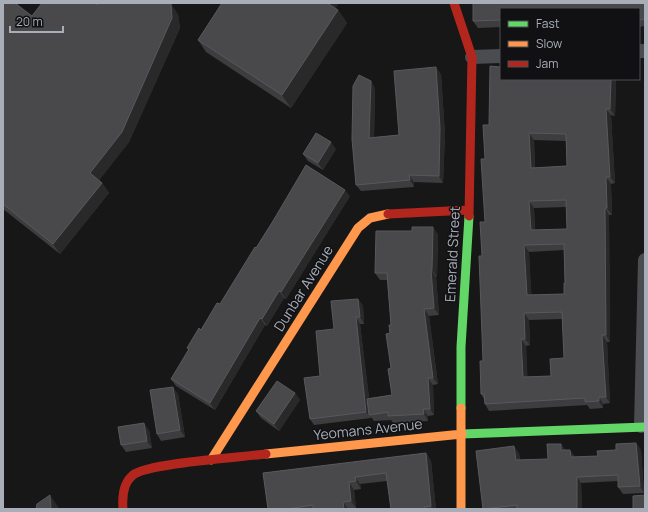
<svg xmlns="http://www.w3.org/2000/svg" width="648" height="512" font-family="Manrope,sans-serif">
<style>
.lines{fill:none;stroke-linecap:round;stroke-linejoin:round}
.street{stroke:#4b4c50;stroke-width:14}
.fast{stroke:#63d668;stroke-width:9}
.slow{stroke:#ff974d;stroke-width:9}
.jam{stroke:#b3261e;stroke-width:9}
.wall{fill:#3d3d3f;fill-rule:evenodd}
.shaded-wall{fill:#29292a}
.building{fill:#49494c;stroke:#58595d;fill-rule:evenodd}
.labels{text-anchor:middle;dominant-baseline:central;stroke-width:3;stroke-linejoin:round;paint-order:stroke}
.street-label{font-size:14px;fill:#a8adb8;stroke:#111113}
</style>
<rect width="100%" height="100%" fill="#171717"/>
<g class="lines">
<!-- street -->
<path class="street" d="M639 51H645
M472 57 501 56
M641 426 645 260"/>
<!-- fast -->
<path class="fast" d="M461 408V347L469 216
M462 434 645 427"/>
<!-- slow -->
<path class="slow" d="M461 408V509
M266 454 462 434
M211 460 358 228 370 218 388 214"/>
<!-- jam -->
<path class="jam" d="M454 3 472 57 469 216
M388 214 469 210
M123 509C122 497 123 483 133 475 147 463 243 457 266 454"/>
</g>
<!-- wall -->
<path class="wall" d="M3 3 32 16 97 5 178 14 180 28 129 142 99 180 102 183 109 193 60 254 3 209Z
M473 3H645V26L639 27V9H501V27L478 28 473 21Z
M335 8 338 10 347 23 291 108 206 52 198 40Z
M441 74 445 135 443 183 414 182V187L361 191 356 185 375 88 374 137 399 135Z
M501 79H616L615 116 611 115 615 183 611 184 612 215H609L610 342H607L610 403 603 404V408L590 409 587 405 489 411 485 404 484 399 481 394 483 361 482 256 485 222V159L489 125ZM534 140 566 141 567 166 535 168ZM566 207 567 229 535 230 534 208ZM564 250 565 283 564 294 531 295 529 252ZM562 319 564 358 551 376 527 377 526 346 530 345 529 320Z
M336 149 323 170 308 161 303 154Z
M350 196 286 299 284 298 267 326 265 325 215 410 176 386 171 379 189 350 187 348 220 304 256 248Z
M438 234 437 277H436L439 315 429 316 438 384 433 385 434 415 428 416V421L393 423 391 420 374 421 371 417V418L314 425 310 419 320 376 334 329 358 299 363 306 364 324H360L369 398 392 395 390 333 391 325 387 280H380L375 273Z
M295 393 300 400 279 431 261 418 256 411Z
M178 394 185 437 161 441 157 434Z
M149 430 152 448 126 452 121 445Z
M636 443 641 450 644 493 623 494 618 487V481L581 483 582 509H483L519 453 520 460 548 459 561 444 565 450 575 456V457L598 456 616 450Z
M426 453 431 461 436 509H391L387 481 360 484 361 489 354 490 356 508 349 509H268L263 473Z"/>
<!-- shaded-wall -->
<path class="shaded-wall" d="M325 3H339L332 13Z
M171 4 178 14 180 28 129 142 97 183 90 173Z
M338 10 347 23 291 108 282 95Z
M436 67 441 74 445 135 443 183 439 176Z
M611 79H616L615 116 610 109Z
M371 81 375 88 374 144 369 138Z
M606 109 611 115 615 183 610 177Z
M529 133 534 140 535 175 531 168Z
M331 142 336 149 323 170 318 163Z
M409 175 414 182V187L410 180Z
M606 177 611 184 612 215 607 208Z
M102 183 109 193 60 254 53 244Z
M345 190 350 196 286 299 281 292Z
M529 201 534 208 535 237 531 230Z
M605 208 609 215 610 342 606 335Z
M433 227 438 234 437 277 432 270Z
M524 245 529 252 532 302 527 295Z
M431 270 436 277 439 315 434 308Z
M279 291 284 298 267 326 262 319Z
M358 299 363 306 364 324 360 317Z
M424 309 429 316 438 384 433 378Z
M524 313 529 320 530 345 525 339Z
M356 317 360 324 371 414 369 415 371 418 366 412Z
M260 318 265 325 215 410 210 403Z
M602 335 607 342 610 403 606 397Z
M521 339 526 346 528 384 523 377Z
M428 378 433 385 434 415 430 409Z
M173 387 178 394 185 437 180 430Z
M295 393 300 400 279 431 274 424Z
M599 397 603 404V408L599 401Z
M423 409 428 416V421L424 414Z
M144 423 149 430 152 448 147 441Z
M636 443 641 450 644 493 640 486Z
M561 444 565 450H561Z
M514 446 519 453 520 467 516 460Z
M570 450 575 456V464L571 457Z
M426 453 431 461 436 509H433L431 506Z
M355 477 360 484 361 489 356 481Z
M577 477 581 483 582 509H577Z
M349 482 354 490 356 508 351 501Z
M50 495 59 508V509H51Z
M343 502 348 509H344Z"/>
<!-- building -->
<path class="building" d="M3 3H15L32 16 42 3H95L97 5 98 3H169L171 4 172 18 122 132 90 173 102 183 53 244 3 204Z
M222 3H327L338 10 282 95 198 40Z
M473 3H645V19L639 20V9H501V20L473 21Z
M490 66 501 67V79H611L610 109H606L610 177H606L607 208H605L606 335H602L606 397H599V401L585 402V398L485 404 484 394H481L480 361H483L479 256H482L480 222H485L481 159H485L483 125H489ZM529 133 566 134 567 166 531 168ZM566 200 567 229 531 230 529 201ZM564 244 565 283H564V294L527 295 524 245ZM562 312 564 358 550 359 551 376 523 377 521 339H525L524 313Z
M436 67 440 128 439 176 409 175 410 180 356 185 352 139 353 86 359 75 371 81 369 138 399 135 394 71Z
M316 133 331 142 318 163 303 154Z
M306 165 345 190 281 292 279 291 262 319 260 318 210 403 171 379 189 349 187 348 199 328 201 330 217 303 220 304 255 247 256 248 273 221Z
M412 227H433L432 270H431L434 308 424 309 433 378H428L430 409H423L424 414 388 416V412L369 415 367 399 392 395 388 369 391 368 386 334 390 333 389 325H391L387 273H375L376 231H412Z
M358 299 360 317H356L366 412 310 419 304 378 320 376 316 331 334 329 331 301Z
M277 381 295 393 274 424 256 411Z
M173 387 180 430 157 434 150 390Z
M144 423 147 441 121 445 118 427Z
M636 443 640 486 618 487V475L577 477V509H517V505L483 509 476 451 514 446 516 460 548 459 547 444H561V450H570L571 457 598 456 597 451 616 450V444Z
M426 453 431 506 424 507 425 509H391L386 473 355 477 356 481 349 482 351 501 343 502 344 509H313V505L287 509H268L263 473Z
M50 495 51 509H36L37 504Z
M645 495V509H633V496Z"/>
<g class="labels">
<!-- street labels -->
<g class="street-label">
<text transform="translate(452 254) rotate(-87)">Emerald Street</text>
<text transform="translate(303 288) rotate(-58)">Dunbar Avenue</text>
<text transform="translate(368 429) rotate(-6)">Yeomans Avenue</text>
</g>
</g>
<!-- border -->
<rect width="648" height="512" fill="none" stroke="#a8adb8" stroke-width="8"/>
<!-- legend -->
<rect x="500" y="8" width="140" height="72" fill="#111113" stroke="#4d4f55"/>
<rect x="508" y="21" width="20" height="6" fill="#63d668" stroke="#4d4f55"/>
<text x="536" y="28" font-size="12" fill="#a8adb8">Fast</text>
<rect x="508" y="41" width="20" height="6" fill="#ff974d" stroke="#4d4f55"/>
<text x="536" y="48" font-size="12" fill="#a8adb8">Slow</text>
<rect x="508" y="61" width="20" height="6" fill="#b3261e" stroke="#4d4f55"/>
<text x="536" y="68" font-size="12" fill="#a8adb8">Jam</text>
<!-- scale -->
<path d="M10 26v6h53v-6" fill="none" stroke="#a8adb8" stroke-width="2"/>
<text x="16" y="26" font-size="12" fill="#a8adb8" stroke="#111113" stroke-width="3" paint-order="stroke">20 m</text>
</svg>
